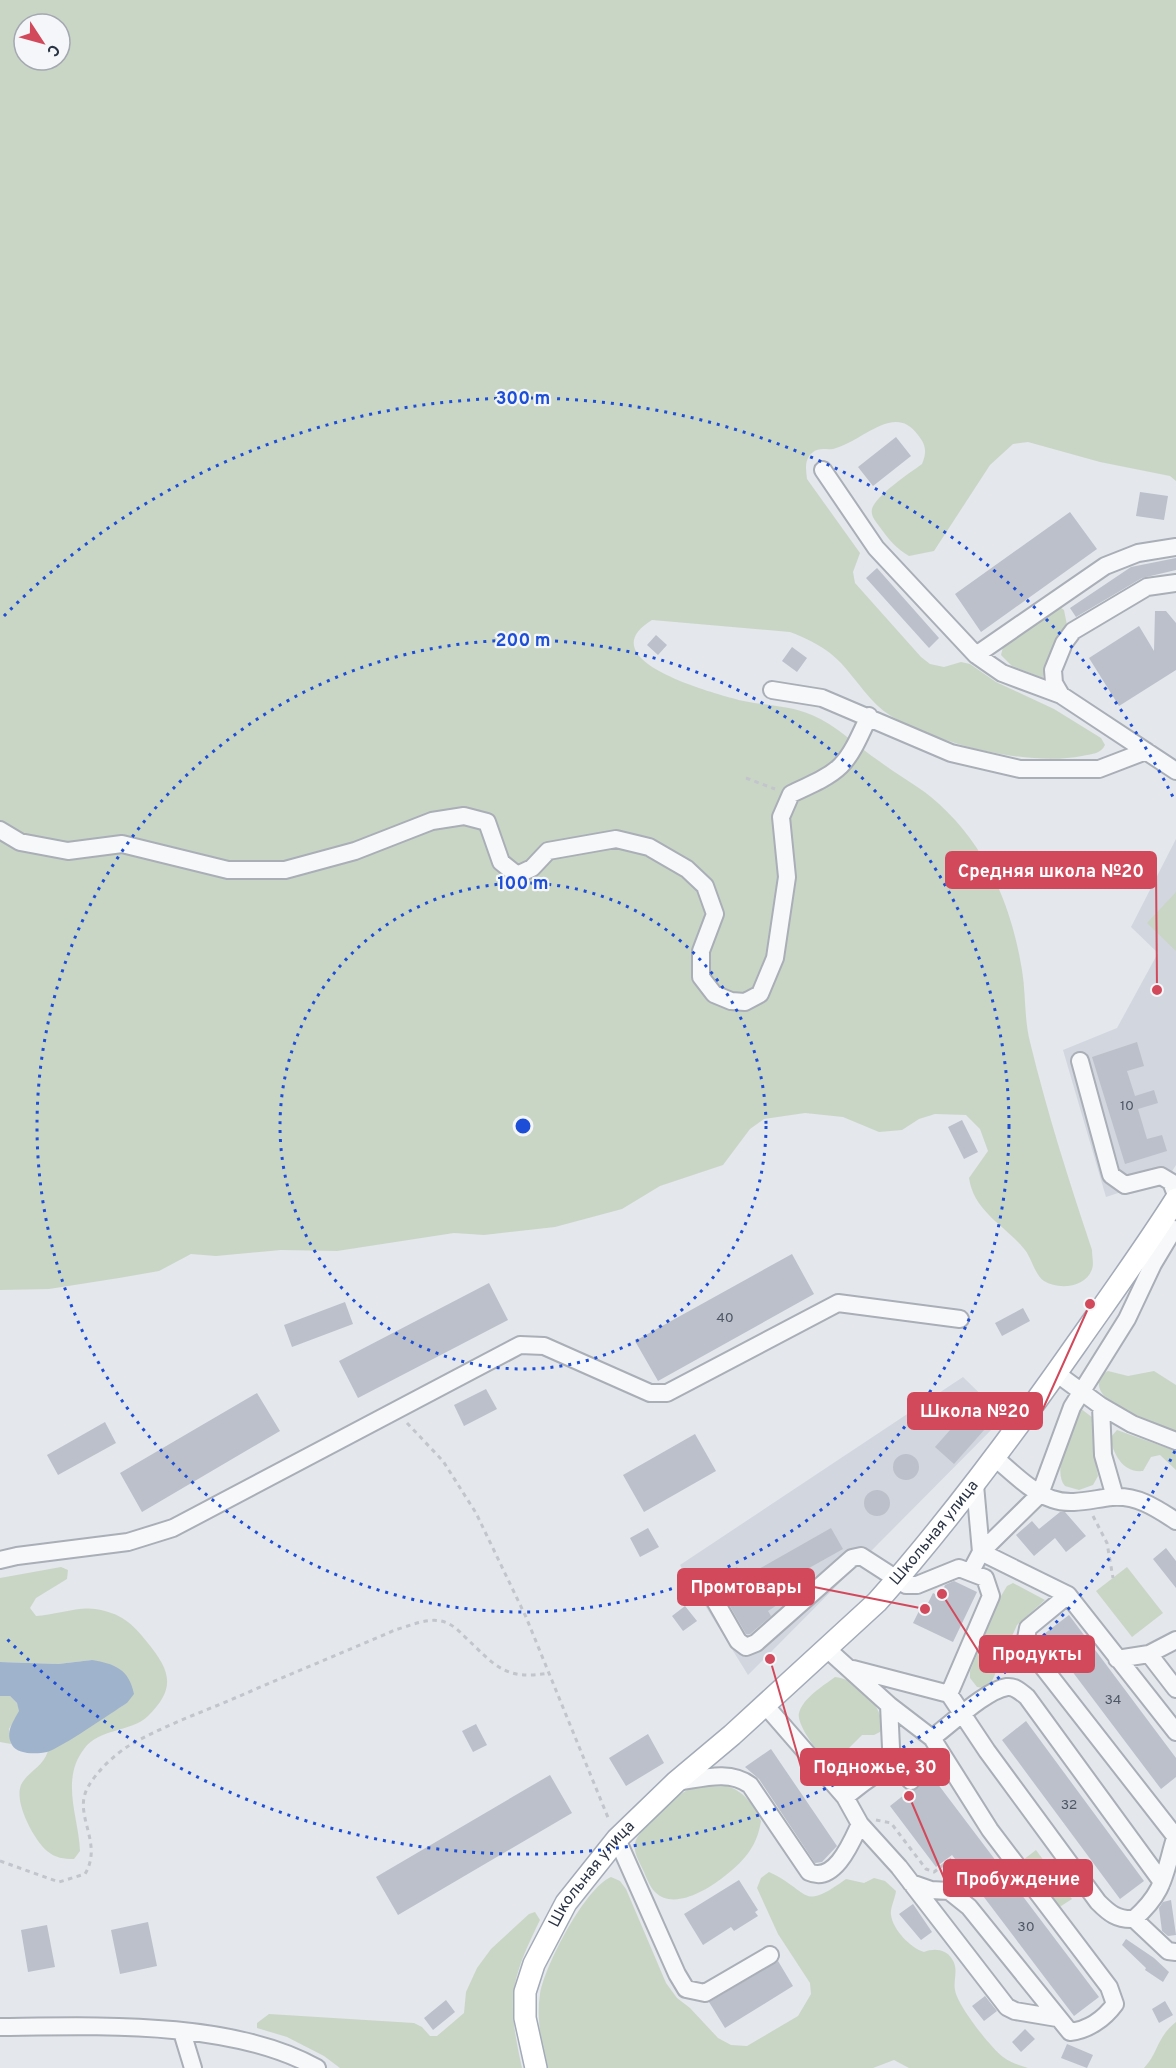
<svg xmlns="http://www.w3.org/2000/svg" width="1176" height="2068" font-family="Overpass,sans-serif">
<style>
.built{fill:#d2d6de}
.green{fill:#c9d6c5;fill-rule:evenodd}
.water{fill:#9fb4cc}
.building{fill:#bbc0ca}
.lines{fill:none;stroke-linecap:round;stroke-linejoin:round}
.minor-casing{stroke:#a9aeb7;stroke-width:20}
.major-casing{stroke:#a3abb8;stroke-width:24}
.path{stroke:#c2c5cb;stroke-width:3;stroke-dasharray:4.5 4.5;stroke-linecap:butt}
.minor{stroke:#f7f8fa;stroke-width:16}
.major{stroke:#fff;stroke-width:21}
.ring{fill:none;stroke:#1d4ed8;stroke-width:3;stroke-dasharray:3 6}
.labels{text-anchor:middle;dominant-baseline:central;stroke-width:4.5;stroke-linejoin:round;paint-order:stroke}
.number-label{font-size:14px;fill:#4f5766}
.street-label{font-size:16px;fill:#2b3445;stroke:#f4f6f9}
.centre{fill:#1d4ed8;stroke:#f4f6f9;stroke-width:3}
.ring-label{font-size:18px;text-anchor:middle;font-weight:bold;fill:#1d4ed8;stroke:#f4f6f9;stroke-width:4.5;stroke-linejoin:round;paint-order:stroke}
.leader{fill:none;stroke:#d1495b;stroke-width:2}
.callout-dot{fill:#d1495b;stroke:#f4f6f9;stroke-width:2}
.callout{fill:#d1495b;stroke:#d1495b;stroke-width:2}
.callout-label{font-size:18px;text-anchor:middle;font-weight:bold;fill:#fff}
</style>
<rect width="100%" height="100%" fill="#e4e7ec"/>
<!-- built -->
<path class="built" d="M1176 839V1165L1169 1176 1106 1197 1063 1050 1117 1028 1158 953 1131 927Z
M963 1377 1004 1417 748 1675 680 1565Z"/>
<!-- green -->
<path class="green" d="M0 0H1176V481L1170 476 1100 462 1028 442 1013 444 990 465 934 551 909 556C897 549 890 541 882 530 878 524 870 517 872 509 876 495 910 473 922 464 927 452 926 445 918 435 894 402 863 442 833 449 825 450 819 447 812 453 804 460 806 470 807 479L860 553 853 572 855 583 921 657 930 664 944 667 961 662 970 664 996 682 1054 709 1101 738 1105 745C1101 754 1091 754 1082 756 1028 767 938 744 891 716 870 703 857 680 841 663 828 649 807 638 790 632L652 620C590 658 703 690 732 698 757 706 787 704 812 715 836 725 857 746 879 761 896 774 915 784 931 797 984 841 1011 902 1022 970 1026 994 1024 1018 1030 1042 1047 1112 1069 1181 1092 1250 1092 1256 1094 1264 1092 1269 1086 1288 1058 1290 1044 1281 1035 1275 1032 1259 1025 1250 1005 1225 974 1212 969 1178L988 1151 980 1129 966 1115 935 1114 919 1119 902 1130 879 1132 843 1117 805 1113 764 1119 750 1129 723 1165 660 1186 622 1209 555 1227 484 1235 454 1233 337 1251 281 1250 216 1256 191 1254 159 1271 119 1278 49 1289 0 1290ZM24 24H60V60H24Z
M1058 606 1064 610 1067 625 1045 666 1043 678 1012 666 1001 655 1004 643Z
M1176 892V951L1147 923Z
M1108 1371 1128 1376 1154 1371 1176 1385V1432C1159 1426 1095 1405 1099 1382 1101 1376 1103 1373 1108 1371Z
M1080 1408 1093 1418 1094 1455 1098 1476 1093 1485 1079 1490 1065 1486C1051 1471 1072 1426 1080 1408Z
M1117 1430 1176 1451V1470L1160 1455 1151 1457 1143 1471C1123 1473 1114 1455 1110 1438Z
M61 1567 68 1570 67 1579 36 1598 30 1608 36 1616C54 1615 80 1606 95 1609 121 1613 132 1623 147 1642 170 1670 177 1688 148 1716 132 1732 99 1728 84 1749 60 1780 79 1818 80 1851L74 1859C64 1859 55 1858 47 1851 34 1840 12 1800 22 1783 29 1771 43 1767 48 1751L127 1703 92 1660 58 1664 0 1662V1578Z
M1127 1567 1163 1613 1132 1637 1096 1591Z
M1013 1583 1045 1600 1017 1625 992 1681 984 1688 977 1687 970 1678V1671L1001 1596 1007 1586Z
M835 1677C856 1678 889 1710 880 1732L874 1735H862L847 1750 863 1770 857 1779 850 1780C836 1777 795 1728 799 1713 803 1698 823 1686 835 1677Z
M0 1696H10L17 1703 20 1711 9 1729 11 1744 0 1742Z
M726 1786C743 1790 754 1805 761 1821 757 1848 742 1863 721 1879 705 1891 673 1910 655 1892 650 1887 647 1879 644 1872 640 1863 633 1853 635 1843 638 1830 677 1793 690 1789 701 1786 715 1787 726 1786Z
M1036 1850 1072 1899 1058 1908 1023 1860Z
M769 1872C812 1892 800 1912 846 1879L864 1883 874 1878 885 1881 896 1891C895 1899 890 1908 891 1915 893 1930 911 1948 924 1952 934 1948 946 1949 952 1959 959 1969 953 1980 955 1990 957 2005 991 2048 1003 2057 1011 2063 1019 2065 1028 2068H909L894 2060 873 2068H547C542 2044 536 2019 540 1994 545 1965 585 1888 611 1877L620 1881 626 1889 666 1983 677 1998 690 2008 718 2038 731 2045 747 2046 798 2016 811 1994 810 1983 778 1934 757 1888 761 1878Z
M535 1912 540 1920C509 1983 507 2000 522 2068H340L324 2056 287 2037 257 2028V2023L269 2014 414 2023 422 2027 430 2036H437L464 2013 466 1992 477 1968 491 1949 529 1914Z
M1176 2022V2068H1144C1159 2052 1156 2038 1176 2022Z"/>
<!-- water -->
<path class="water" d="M92 1660C115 1664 129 1669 134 1694L127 1703C111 1713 61 1748 47 1752 37 1754 18 1755 12 1745 5 1732 13 1722 19 1711L17 1703 10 1696H0V1662L58 1664Z"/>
<!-- building -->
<path class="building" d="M896 437 911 456 873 486 858 467Z
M1140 492 1168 496 1164 520 1136 516Z
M1070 512 1097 549 981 632 955 594Z
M1176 558V570L1142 578 1076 617 1070 608 1131 567Z
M877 568 939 638 929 648 866 578Z
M1155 611H1166L1176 623V670L1119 706 1089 658 1139 626 1154 651Z
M656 635 667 645 658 655 647 645Z
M792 647 807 658 797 672 782 661Z
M1137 1042 1144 1066 1127 1071 1135 1096 1154 1090 1158 1103 1138 1109 1147 1139 1162 1135 1167 1151 1125 1164 1092 1057Z
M962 1120 978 1152 964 1159 948 1127Z
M792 1254 814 1294 658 1381 635 1341Z
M489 1283 508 1320 358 1398 339 1361Z
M345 1302 353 1324 292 1347 284 1325Z
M1023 1308 1030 1321 1002 1336 995 1323Z
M486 1389 497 1409 464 1426 454 1405Z
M257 1393 280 1431 142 1512 120 1473Z
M981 1395 1000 1412 954 1464 935 1447Z
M105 1422 116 1443 58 1475 47 1455Z
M695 1434 716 1471 644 1512 623 1475Z
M893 1467a13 13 0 1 1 26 0a13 13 0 1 1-26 0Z
M864 1503a13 13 0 1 1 26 0a13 13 0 1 1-26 0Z
M1060 1512H1065L1086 1536 1066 1552 1055 1538 1034 1556 1016 1535 1032 1521 1039 1529Z
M648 1528 659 1547 640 1557 630 1538Z
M831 1528 843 1549 793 1577 800 1590 768 1611 771 1616 750 1634H746L715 1580 737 1567 743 1578Z
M1166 1548 1176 1561V1588L1153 1559Z
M954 1581 977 1592 953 1642 913 1623 923 1603 927 1605 933 1593 940 1597 945 1585Z
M685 1606 697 1621 683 1631 672 1616Z
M1069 1615 1176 1758V1777L1161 1789 1044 1634Z
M1026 1721 1144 1881 1120 1899 1002 1740Z
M476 1724 487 1745 473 1752 462 1731Z
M648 1734 664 1763 626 1786 609 1758Z
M771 1749 837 1846 822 1862 815 1863 759 1779 745 1767Z
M550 1775 572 1813 398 1915 376 1877Z
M931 1775 1099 1997 1074 2016 952 1855 936 1867 890 1806 909 1791 918 1788 921 1782Z
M739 1880 758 1910 755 1912 758 1916 734 1931 731 1927 703 1945 684 1914Z
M1171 1900 1176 1935 1168 1936 1162 1931 1159 1908 1163 1902Z
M913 1904 932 1932 921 1940 899 1914Z
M148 1922 157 1966 120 1974 111 1930Z
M47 1925 55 1967 28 1972 21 1930Z
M1126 1939 1154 1958 1169 1972 1163 1982 1145 1970 1146 1968 1122 1945Z
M778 1961 793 1986 725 2028 709 2002Z
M985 1996 997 2011 984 2021 972 2006Z
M446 2000 455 2012 433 2030 424 2018Z
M1165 2001 1173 2015 1159 2023 1152 2009Z
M1025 2029 1035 2039 1021 2052 1012 2042Z
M1067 2044 1093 2055 1087 2068 1061 2058Z"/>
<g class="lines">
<!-- minor casing -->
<g class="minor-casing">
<path id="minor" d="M823 470 876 548 976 655 1002 673 1061 695 1176 771
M976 655 1105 566 1138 553 1176 547
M772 690 822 698 951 753 1020 769H1099L1146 751
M1061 695 1054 683 1053 670 1064 643 1073 631 1147 587 1176 583
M0 830 20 842 68 851 122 844 228 870H285L355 851 432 821 464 816 487 822 501 862 517 875 532 868 548 851 616 839 649 847 687 869 705 886 715 914 701 951V977L714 994 731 1001 745 1002 760 994 775 958 787 877 781 817 791 794C843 770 845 769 869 716
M1080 1061 1111 1175 1125 1185 1161 1176 1171 1182 1176 1195
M1056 1373 1101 1406 1132 1424 1176 1441
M1101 1406 1103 1455 1115 1497
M995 1458C1012 1472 1031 1492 1052 1499 1071 1506 1092 1499 1112 1497 1137 1495 1156 1508 1176 1521
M975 1485 981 1552 1068 1595 1176 1732
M0 1560 17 1556 128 1542 173 1528 520 1345 544 1346 650 1393H667L838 1303 960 1319
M971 1571 981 1552 1040 1494 1072 1407 1127 1319 1153 1264 1174 1229
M706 1585 738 1641 746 1647 756 1643 852 1558 861 1556 906 1585H917L959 1568 985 1578 991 1596 949 1694
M1068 1595 1028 1628 1025 1644 1175 1836
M826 1648 889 1705 932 1738 990 1830 1109 1987 1115 2004C1104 2019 1088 2030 1070 2032L969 1907 949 1891 931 1890 911 1883
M1117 1659 1149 1654
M853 1669 949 1694 987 1751 1098 1902C1109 1913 1117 1920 1134 1919L1168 1951 1176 1952
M1176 1689 1149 1654 1176 1640
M765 1705 845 1797 860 1824 899 1867 1007 2007 1015 2011 1057 2018
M889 1705 892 1769
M932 1738C950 1725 986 1690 1007 1687 1015 1686 1021 1692 1027 1697L1162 1882
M676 1782C700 1779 729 1769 750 1785L809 1872C835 1884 852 1841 860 1824
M845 1797C866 1782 889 1755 911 1781
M617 1839 677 1974 686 1989 705 1993 770 1955
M1134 1919C1166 1891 1164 1873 1176 1835
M0 2027C96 2026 232 2020 317 2068
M182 2032 193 2068"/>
</g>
<!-- major casing -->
<g class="major-casing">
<g id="major">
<path id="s1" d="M536 2068 525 2018V1992L534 1964 566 1903 617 1839 676 1782 732 1735 877 1602C950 1520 1015 1432 1078 1342 1111 1295 1145 1248 1176 1199"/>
</g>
</g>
<!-- path -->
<path class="path" d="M746 778 775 789
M407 1423 443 1461 476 1513 526 1617 609 1820
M1093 1516 1107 1543 1113 1578
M876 1820 891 1823 926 1869 934 1872 954 1857
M0 1861 59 1882 85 1874C104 1842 72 1815 88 1787 97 1771 115 1754 130 1745 163 1726 200 1713 235 1698 288 1675 342 1653 395 1630 409 1626 426 1618 441 1621 451 1623 458 1630 464 1636 495 1665 504 1681 549 1673"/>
<!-- minor -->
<use href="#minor" class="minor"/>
<!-- major -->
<use href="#major" class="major"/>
</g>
<!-- distance rings -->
<g class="ring">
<circle cx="523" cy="1126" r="243"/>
<circle cx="523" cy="1126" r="486"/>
<path d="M1175 1451A728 728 0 0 1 4 1636M4 616A728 728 0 0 1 1175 801"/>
</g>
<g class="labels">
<!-- number labels -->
<g class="number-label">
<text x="1127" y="1106">10</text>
<text x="725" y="1318">40</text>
<text x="1113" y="1700">34</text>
<text x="1069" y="1805">32</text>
<text x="1026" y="1927">30</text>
</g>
<!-- street labels -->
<g class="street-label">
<text stroke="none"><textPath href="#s1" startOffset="699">Школьная улица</textPath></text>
<text stroke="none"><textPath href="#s1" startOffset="214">Школьная улица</textPath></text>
</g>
</g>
<circle cx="523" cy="1126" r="9" class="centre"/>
<g class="ring-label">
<text x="523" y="404">300 m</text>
<text x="523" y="646">200 m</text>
<text x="523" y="889">100 m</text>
</g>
<!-- callouts -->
<path class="leader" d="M1157 990L1156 870M1090 1304L1042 1411M925 1609L814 1587M942 1594L980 1654M770 1659L801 1767M909 1796L944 1878"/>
<g class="callout-dot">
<circle cx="1157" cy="990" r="6"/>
<circle cx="1090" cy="1304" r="6"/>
<circle cx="925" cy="1609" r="6"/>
<circle cx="942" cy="1594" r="6"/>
<circle cx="770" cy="1659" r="6"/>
<circle cx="909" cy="1796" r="6"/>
</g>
<g class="callout">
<rect x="946" y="852" width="210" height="36" rx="6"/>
<rect x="908" y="1393" width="134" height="36" rx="6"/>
<rect x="678" y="1569" width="136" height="36" rx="6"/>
<rect x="980" y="1636" width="114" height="36" rx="6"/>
<rect x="801" y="1749" width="148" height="36" rx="6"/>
<rect x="944" y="1860" width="148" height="36" rx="6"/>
</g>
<g class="callout-label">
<text x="1051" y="877">Средняя школа №20</text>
<text x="975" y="1417">Школа №20</text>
<text x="746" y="1593">Промтовары</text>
<text x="1037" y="1660">Продукты</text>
<text x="875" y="1773">Подножье, 30</text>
<text x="1018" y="1885">Пробуждение</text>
</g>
<!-- north arrow -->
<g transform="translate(42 42) rotate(126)"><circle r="28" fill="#f4f6f9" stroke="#a4a8b1" stroke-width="1.5"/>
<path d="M0-4.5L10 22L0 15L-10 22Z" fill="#d1495b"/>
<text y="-9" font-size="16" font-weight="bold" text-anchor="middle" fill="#2b3445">С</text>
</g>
</svg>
